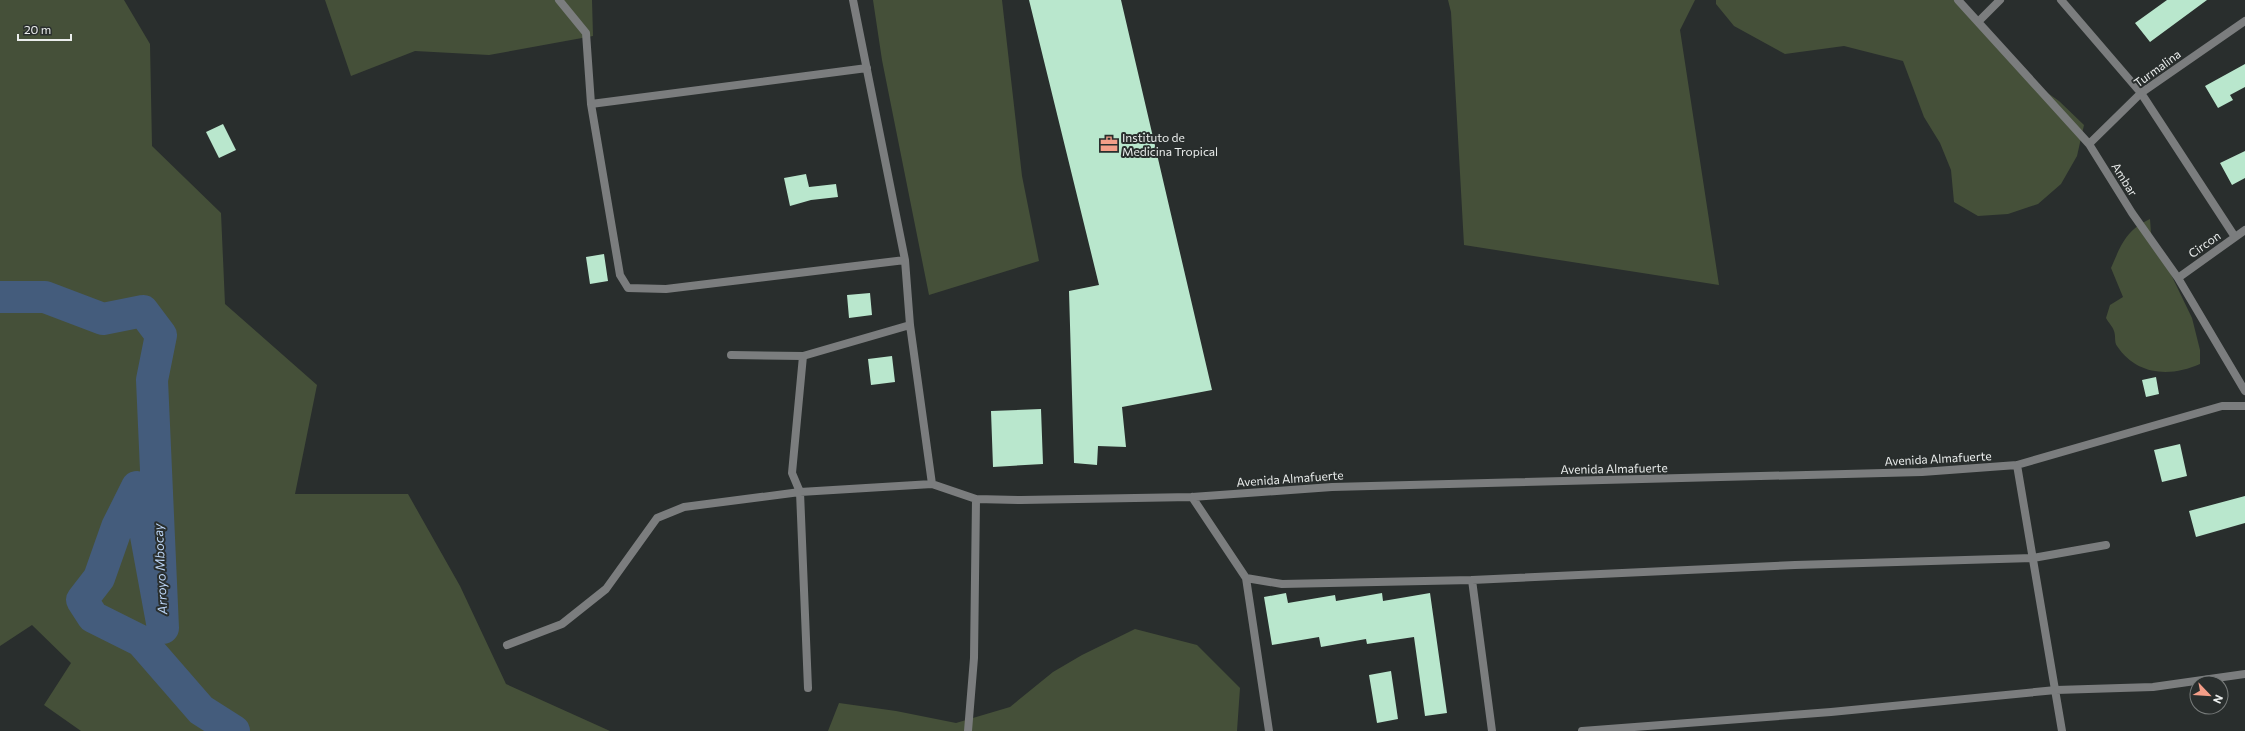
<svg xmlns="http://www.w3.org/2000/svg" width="2245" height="731" font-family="Commissioner,sans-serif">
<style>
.green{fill:#455039}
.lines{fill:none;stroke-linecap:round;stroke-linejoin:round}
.river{stroke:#445c7c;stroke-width:32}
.building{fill:#b9e7cd}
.minor{stroke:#7b7d7e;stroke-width:8}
.labels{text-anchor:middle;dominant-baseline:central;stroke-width:4;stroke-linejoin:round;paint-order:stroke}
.street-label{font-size:12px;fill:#ebeeed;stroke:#292e2d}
.poi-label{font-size:12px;fill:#ebeeed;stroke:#292e2d;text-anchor:start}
.water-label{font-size:13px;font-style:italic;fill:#bbd4f5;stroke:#292e2d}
</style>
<rect width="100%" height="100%" fill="#292e2d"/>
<!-- green -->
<path class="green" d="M0 0H124L150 44 152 146 221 213 225 304 317 385 295 494H408L460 586 506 684 610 731H81L44 705 71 663 32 625 0 646Z
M325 0H592L593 36 489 55 415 51 351 76Z
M873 0H1002L1022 176 1039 261 929 295 882 60Z
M1448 0H1695L1680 30 1719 285 1464 245 1451 12Z
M1716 0H1957L2032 82 2059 101 2084 125 2077 156 2061 184 2038 204 2008 214 1978 216 1954 202 1951 170 1940 143 1924 117 1903 61 1844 46 1785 54 1734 26 1716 4Z
M2150 219 2151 233 2192 318 2200 350V364C2171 377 2137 376 2117 346 2114 342 2116 336 2114 331 2113 327 2108 322 2106 318L2110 305 2123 297 2111 268C2121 245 2126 230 2150 219Z
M1135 629 1197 645 1240 688 1237 731H828L839 703 896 711 956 723 1010 707 1053 672 1082 655Z"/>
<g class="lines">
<!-- river -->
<path class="river" d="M0 297H45L103 319 143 311 161 335 152 380 163 628 137 487 117 527 99 578 82 600 93 617 141 641 201 710 234 731"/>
</g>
<!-- building -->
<path class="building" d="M1029 0H1121L1212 390 1122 407 1126 447 1098 446 1097 465 1074 463 1069 291 1099 285Z
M2167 0H2207L2150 42 2135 23Z
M2245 64V87L2230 95 2233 100 2218 108 2205 86Z
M223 124 236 150 219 158 206 132Z
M2245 151V178L2232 185 2220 163Z
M806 174 809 187 836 184 838 197 811 200 790 206 784 178Z
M604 254 608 281 590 284 586 257Z
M870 293 872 315 849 318 847 295Z
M892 356 895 382 871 385 868 359Z
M2156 377 2159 394 2146 397 2142 380Z
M1041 409 1043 464 993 467 991 411Z
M2180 444 2187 476 2162 482 2154 450Z
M2245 496V523L2196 537 2189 511Z
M1286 593 1288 603 1335 595 1336 601 1382 593 1383 601 1430 593 1447 713 1425 716 1414 637 1367 644 1366 639 1321 647 1319 637 1272 645 1264 597Z
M1391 671 1398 719 1377 723 1369 675Z"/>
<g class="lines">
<!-- minor -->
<path class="minor" d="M559 0 586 33 591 104 620 275 628 288 666 289 905 260
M853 0 905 260 910 325 932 484 976 499 1021 500 1192 497 1332 487 1922 472 2017 465 2222 406H2245
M1958 0 2089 144 2132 213 2178 278 2245 391
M2061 0 2141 93 2235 237
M1979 21 2000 0
M591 104 867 68
M2089 144 2141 93 2245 21
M2178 278 2245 230
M731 355 803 356 910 325
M803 356 792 473 800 492 808 688
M2017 465 2062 731
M1192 497 1246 578 1282 584 1472 580 1795 565 2033 558 2106 545
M1246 578 1269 731
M1472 580 1492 731
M507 645 562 624 606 589 657 518 684 507 800 492 932 484
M968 731 974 658 976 499
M1582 731 1831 712 2056 690 2153 687 2245 674"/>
</g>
<!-- icons -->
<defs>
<g id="office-bare" transform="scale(1.38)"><path d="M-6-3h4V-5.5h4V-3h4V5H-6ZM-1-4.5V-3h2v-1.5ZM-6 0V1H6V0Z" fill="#f49e88" stroke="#292e2d" stroke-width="2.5" paint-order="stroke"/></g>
</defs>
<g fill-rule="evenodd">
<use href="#office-bare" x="1109" y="144"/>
</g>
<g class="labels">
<!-- street labels -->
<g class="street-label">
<text transform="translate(2157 68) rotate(-36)">Turmalina</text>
<text transform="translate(2125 179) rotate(58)">Ambar</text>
<text transform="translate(2204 244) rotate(-35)">Circon</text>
<text transform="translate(1938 458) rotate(-3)">Avenida Almafuerte</text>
<text transform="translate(1614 468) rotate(-1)">Avenida Almafuerte</text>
<text transform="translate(1290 478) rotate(-4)">Avenida Almafuerte</text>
</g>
<!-- poi labels -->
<g class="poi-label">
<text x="1122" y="137">Instituto de<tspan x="1122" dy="14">Medicina Tropical</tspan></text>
</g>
<!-- water labels -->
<g class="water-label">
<text transform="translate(160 569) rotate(-93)">Arroyo Mbocay</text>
</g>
</g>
<!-- north arrow -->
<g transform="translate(2209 695) rotate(115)"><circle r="19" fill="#292e2d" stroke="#777b7a"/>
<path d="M0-3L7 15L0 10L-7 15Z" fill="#f49e88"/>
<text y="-6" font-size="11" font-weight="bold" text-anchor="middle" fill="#ebeeed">N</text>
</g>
<!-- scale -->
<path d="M18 34v6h53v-6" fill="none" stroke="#ebeeed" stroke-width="2"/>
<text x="24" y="34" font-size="12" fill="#ebeeed" stroke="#292e2d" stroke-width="3" paint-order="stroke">20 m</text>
</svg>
